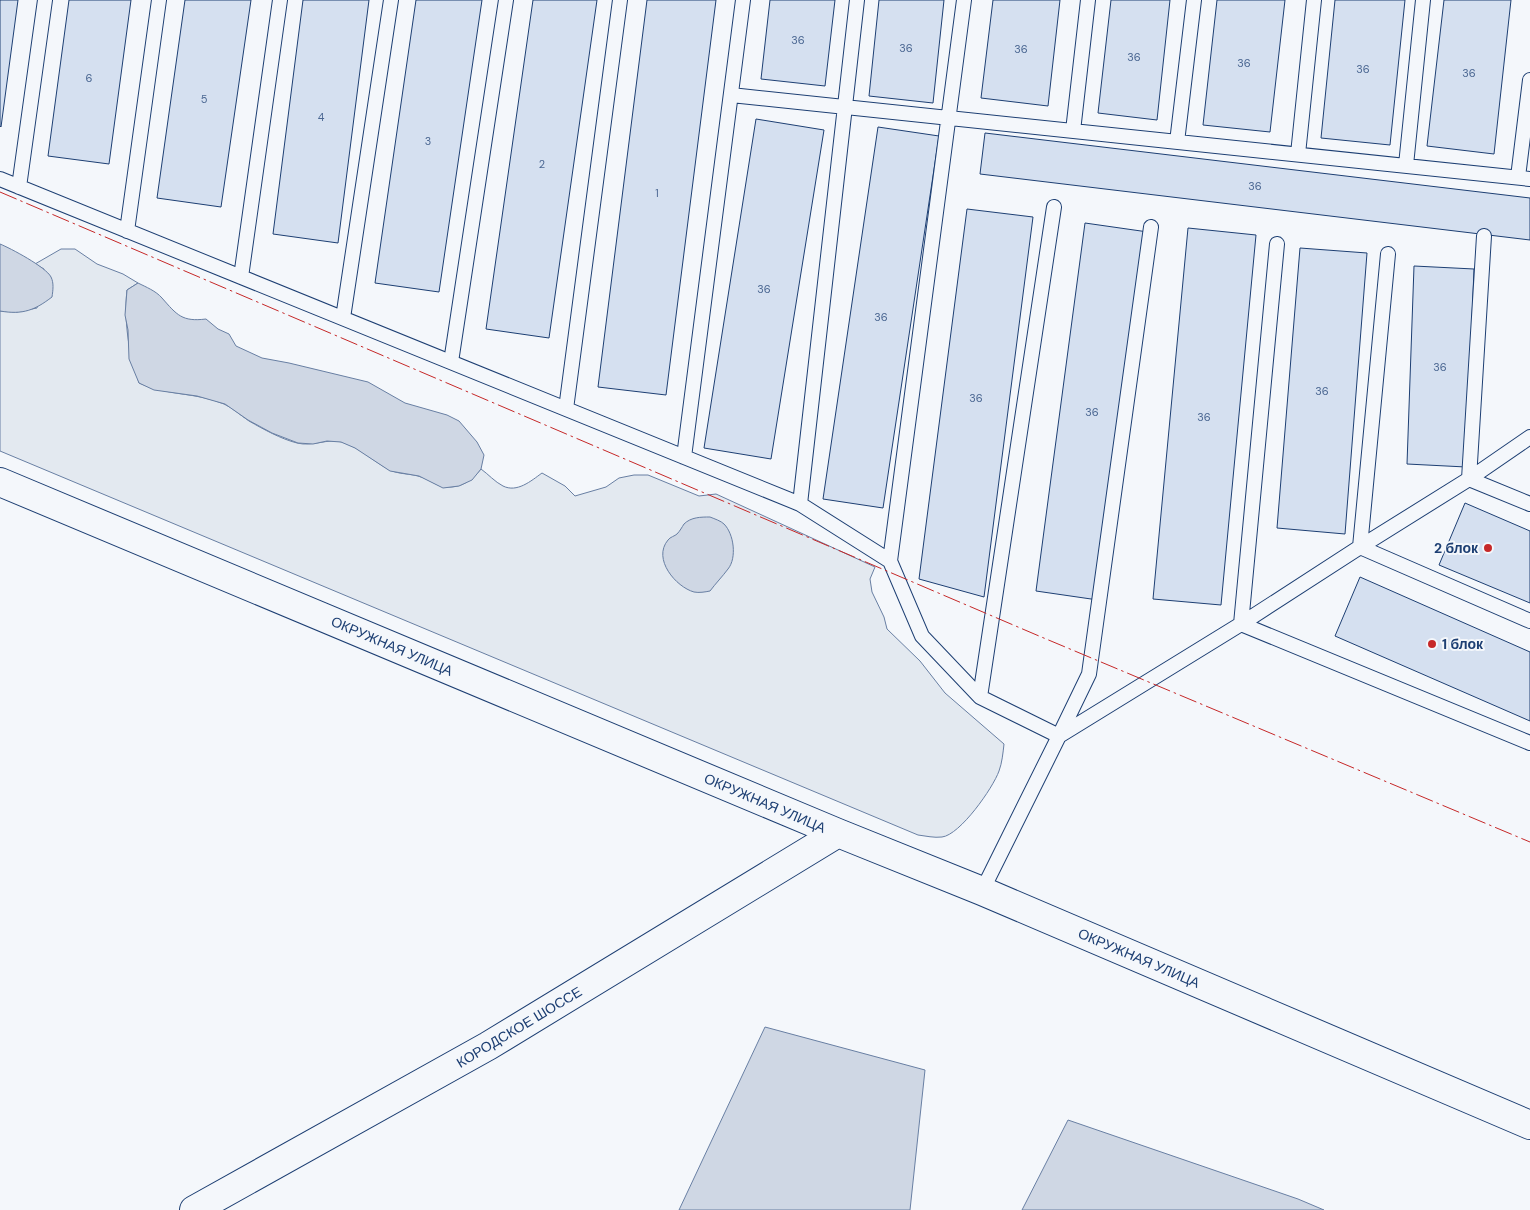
<svg xmlns="http://www.w3.org/2000/svg" width="1530" height="1210" font-family="'DM Sans',sans-serif">
<style>
.green{fill:#e3e9f0;stroke:#687fa3}
.water{fill:#cfd7e4;stroke:#687fa3}
.building{fill:#d5e0f0;stroke:#1d3f73}
.lines{fill:none;stroke-linecap:round;stroke-linejoin:round}
.lane-casing{stroke:#1d3f73;stroke-width:16}
.secondary-casing{stroke:#1d3f73;stroke-width:30}
.lane{stroke:#f4f7fb;stroke-width:14}
.secondary{stroke:#f4f7fb;stroke-width:28}
.power{stroke:#c62828;stroke-width:1;stroke-dasharray:18 4 2.5 4;stroke-linecap:butt}
.poi-dot{fill:#c62828;stroke:#f4f7fb;stroke-width:2}
.labels{text-anchor:middle;dominant-baseline:central;stroke-width:4;stroke-linejoin:round;paint-order:stroke}
.number-label{font-size:11px;fill:#4b6792}
.poi-label{font-size:14px;font-weight:bold;fill:#1d3f73;stroke:#f4f7fb;text-anchor:end}
.street-label{font-size:14px;fill:#1d3f73;stroke:#f4f7fb}
</style>
<rect width="100%" height="100%" fill="#f4f7fb"/>
<!-- green -->
<path class="green" d="M61 249H75L97 264 123 274 138 283 127 290C125 308 126 326 129 345 130 357 136 371 139 383 167 396 196 392 224 404 233 408 240 415 249 421 263 429 281 439 297 443 312 447 328 438 342 442 359 447 373 461 388 469 398 475 411 473 421 477 429 479 438 487 446 487 461 488 471 481 481 469 488 474 495 482 503 486 517 493 531 481 542 473L565 486 575 496 606 487 619 478 634 475H648L699 496 716 494 875 567 870 579 872 592 884 617 887 629 920 661 945 693 1004 744C1003 753 1002 763 999 771 993 788 960 835 942 837 934 838 926 836 918 835L0 451V311L17 312 37 308 44 269 35 264Z"/>
<!-- water -->
<path class="water" d="M0 244C10 248 46 267 51 277 54 283 53 290 52 297 35 310 23 315 0 311Z
M138 283C146 287 156 291 162 298 177 315 182 322 206 319L218 329 229 334 236 346 262 358 289 363 368 382 405 403 447 415 459 421 477 442 484 455 481 469 472 480 459 486 443 488 419 476 390 471 355 448 341 442 327 441 313 444 298 443 272 433 248 420 225 404 197 396 154 390 139 383 129 359 128 330 125 315 127 290Z
M710 517C715 519 721 521 724 524 734 534 737 558 728 569 722 577 716 583 710 591 705 592 699 593 694 592 676 587 652 559 668 540 670 537 675 536 677 534 680 531 682 527 684 524 691 517 701 517 710 517Z
M765 1027 925 1070 910 1210H679Z
M1068 1120 1298 1199 1324 1210H1022Z"/>
<!-- building -->
<path class="building" d="M0 0H18L1 127 0 126Z
M69 0H131L109 164 48 156Z
M185 0H251L221 207 157 198Z
M303 0H369L338 243 273 234Z
M416 0H482L439 292 375 283Z
M533 0H597L549 338 486 329Z
M647 0H716L666 395 598 387Z
M770 0H835L825 86 761 79Z
M879 0H944L933 103 869 96Z
M993 0H1060L1048 106 981 98Z
M1111 0H1170L1157 120 1098 113Z
M1217 0H1285L1270 132 1203 125Z
M1335 0H1405L1390 145 1321 138Z
M1444 0H1511L1494 154 1427 146Z
M756 119 824 130 771 459 704 448Z
M878 127 939 136 883 508 823 499Z
M985 133 1530 198V240L980 174Z
M967 209 1033 217 984 597 919 579Z
M1085 223 1148 232 1098 600 1036 591Z
M1188 228 1256 235 1221 605 1153 599Z
M1300 248 1367 253 1345 534 1277 528Z
M1414 266 1474 269 1466 467 1407 464Z
M1465 503 1530 531V603L1439 565Z
M1360 577 1530 652V721L1335 636Z"/>
<g class="lines">
<!-- lane casing -->
<g class="lane-casing">
<path id="lane" d="M731 95 1530 179
M1073 131 1088 0
M1177 142 1194 0
M1298 154 1314 0
M1406 165 1423 0
M1518 177 1530 80
M0 179 800 504 890 561 922 636 980 697 1059 736 1089 674 1151 227
M19 187 45 0
M127 231 159 0
M1484 236 1469 479 1530 504
M1277 244 1241 624 1530 743
M1388 254 1360 547 1530 621
M241 277 280 0
M343 318 391 0
M451 362 506 0
M566 409 620 0
M684 457 743 0
M800 504 857 0
M890 561 964 0
M980 697 1054 207
M982 891 1059 736 1241 624 1360 547 1469 479 1530 437"/>
</g>
<!-- secondary casing -->
<g class="secondary-casing">
<path id="secondary" d="M0 482 838 833 982 891 1530 1125
M194 1210 488 1046 838 833"/>
</g>
<!-- lane -->
<use href="#lane" class="lane"/>
<!-- secondary -->
<use href="#secondary" class="secondary"/>
<!-- power -->
<path class="power" d="M0 192 1039 636 1530 842"/>
</g>
<!-- markers -->
<g class="poi-dot">
<circle cx="1488" cy="548" r="5"/>
<circle cx="1432" cy="644" r="5"/>
</g>
<g class="labels">
<!-- number labels -->
<g class="number-label">
<text x="798" y="40">36</text>
<text x="906" y="48">36</text>
<text x="1021" y="49">36</text>
<text x="1134" y="57">36</text>
<text x="1244" y="63">36</text>
<text x="1363" y="69">36</text>
<text x="1469" y="73">36</text>
<text x="89" y="78">6</text>
<text x="204" y="99">5</text>
<text x="321" y="117">4</text>
<text x="428" y="141">3</text>
<text x="542" y="164">2</text>
<text x="1255" y="186">36</text>
<text x="657" y="193">1</text>
<text x="764" y="289">36</text>
<text x="881" y="317">36</text>
<text x="1440" y="367">36</text>
<text x="1322" y="391">36</text>
<text x="976" y="398">36</text>
<text x="1092" y="412">36</text>
<text x="1204" y="417">36</text>
</g>
<!-- poi labels -->
<g class="poi-label">
<text x="1478" y="548">2 блок</text>
<text x="1442" y="644" text-anchor="start">1 блок</text>
</g>
<!-- street labels -->
<g class="street-label">
<text transform="translate(392 646) rotate(23)">ОКРУЖНАЯ УЛИЦА</text>
<text transform="translate(765 803) rotate(23)">ОКРУЖНАЯ УЛИЦА</text>
<text transform="translate(1139 958) rotate(23)">ОКРУЖНАЯ УЛИЦА</text>
<text transform="translate(519 1027) rotate(-31)">КОРОДСКОЕ ШОССЕ</text>
</g>
</g>
</svg>
